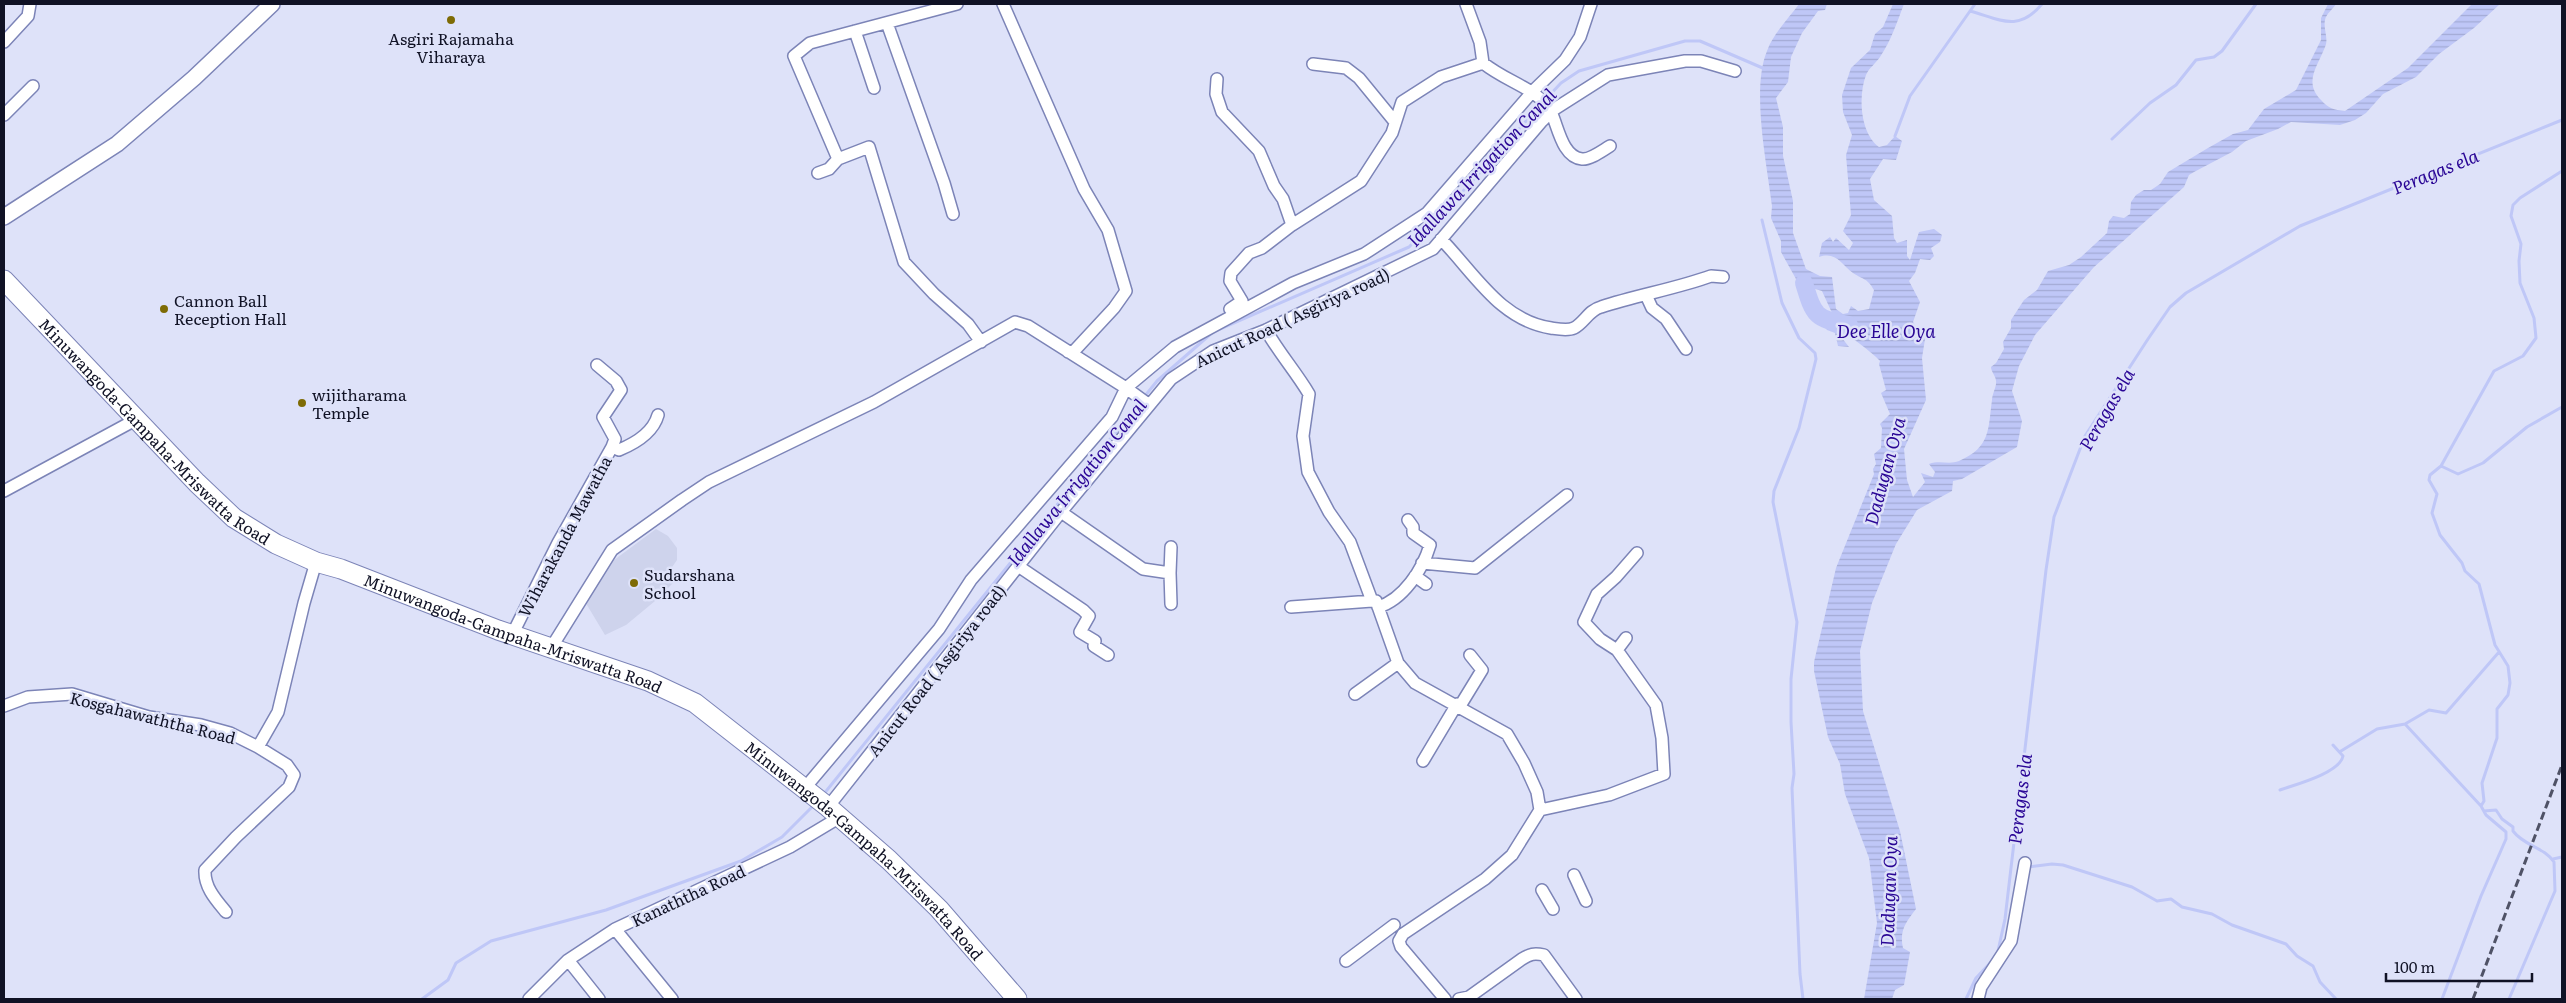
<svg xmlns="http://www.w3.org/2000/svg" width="2566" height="1003" font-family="Literata,serif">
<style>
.built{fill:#ced3ec}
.water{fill:url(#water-rules)}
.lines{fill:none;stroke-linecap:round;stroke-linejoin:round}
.stream{stroke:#bfc7f7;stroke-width:3}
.river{stroke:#bfc7f7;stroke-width:18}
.minor-casing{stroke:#7c84b7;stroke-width:14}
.tertiary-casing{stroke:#7c84b7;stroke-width:18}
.primary-casing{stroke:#7c84b7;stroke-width:21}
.minor{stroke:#fff;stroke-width:11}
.tertiary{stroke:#fff;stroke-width:15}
.primary{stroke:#fff;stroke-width:19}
.rail{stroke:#4f5266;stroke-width:3;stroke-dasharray:8 4;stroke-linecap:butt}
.poi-dot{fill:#7e6b05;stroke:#dee2f9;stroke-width:2}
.labels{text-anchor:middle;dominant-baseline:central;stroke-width:5;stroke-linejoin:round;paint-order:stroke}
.poi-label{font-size:16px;fill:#101225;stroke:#dee2f9;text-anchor:start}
.street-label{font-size:16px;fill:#101225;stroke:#dee2f9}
.water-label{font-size:18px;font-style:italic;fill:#290595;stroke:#dee2f9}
</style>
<defs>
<pattern id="water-rules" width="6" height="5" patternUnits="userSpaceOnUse" patternTransform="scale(1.25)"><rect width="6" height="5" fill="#bfc7f7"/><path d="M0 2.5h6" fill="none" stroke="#a3aad4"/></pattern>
</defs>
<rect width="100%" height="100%" fill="#dee2f9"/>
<!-- built -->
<path class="built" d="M656 529 668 536 677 548V560L670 570 668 577 673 583 655 601 626 625 605 635 584 600 606 566Z"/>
<!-- water -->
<path class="water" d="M1799 4H1827L1825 10 1818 11 1802 33 1791 57 1788 82 1776 98 1783 127V156L1793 201V233L1806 269 1820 276 1832 277 1836 309 1843 314 1848 313 1851 306 1858 311 1869 309 1874 290C1867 278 1864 280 1853 273 1841 264 1836 251 1819 257L1822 243 1830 237 1833 242 1836 238 1849 250 1853 243 1843 231 1851 215 1846 155 1852 135 1843 112 1842 95 1851 68 1870 50 1875 34 1883 27 1893 4H1904C1897 22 1891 41 1880 57 1876 63 1869 68 1866 75 1858 96 1860 133 1879 147L1887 145 1895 136 1902 141 1896 160 1883 159 1870 179 1874 200 1892 216 1894 238 1897 243 1907 240V256L1910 260 1919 232 1934 229 1942 235 1940 242 1931 248 1934 256 1930 260 1920 259 1915 273 1909 281 1920 302 1913 322 1925 339 1922 358 1926 400 1904 449 1907 480 1913 497 1925 482 1921 473 1933 477 1935 472 1929 464C1940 460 1949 465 1959 461 1991 447 1988 429 1992 400 1992 394 1997 386 1996 381 1996 376 1991 372 1991 367L1996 363 2004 349 2003 342 2011 328V320L2024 300 2037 290 2048 271 2069 265 2081 257 2107 233 2109 221 2113 216 2124 218 2130 214 2131 202 2136 195 2144 190H2151L2160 184 2168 172 2208 148 2233 134 2248 130 2264 109 2296 90 2321 40V18L2328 4H2336C2333 9 2326 14 2325 20 2323 29 2329 39 2325 47 2318 66 2303 82 2321 100 2328 108 2334 110 2345 111L2408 68 2472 4H2500L2474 28 2439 54 2416 77 2383 94 2366 113 2355 120 2340 125 2291 122 2278 129 2246 141 2232 152 2194 172 2189 175 2184 187 2094 267 2035 335 2019 366 2012 391 2022 421 2017 447 1962 479 1953 481 1952 491 1917 510 1896 544 1872 603 1860 651 1863 711 1900 831 1916 909C1906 922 1899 931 1903 948L1910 952 1904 985 1895 990 1892 999H1864L1877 923 1869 858 1845 794 1840 764 1828 737 1814 671V662L1836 568 1874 474 1873 469 1876 464 1874 454 1881 448 1882 428 1880 424 1890 414 1881 393 1886 390 1879 364 1880 361C1875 355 1852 337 1846 335L1842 338 1849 347 1838 346 1835 333 1827 330 1822 323 1825 321 1826 315 1830 316 1832 313 1822 291 1812 288 1816 302 1811 306 1781 252V241L1771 218 1772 206C1767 164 1751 89 1767 51 1773 34 1789 18 1799 4Z"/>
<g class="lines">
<!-- stream -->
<path class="stream" d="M1970 11C1999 19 2018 33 2042 4
M1546 99 1561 83 1579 71 1685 41H1700L1765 69
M1895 136 1910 96 1975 4
M2112 139 2150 103 2176 85 2196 60 2214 57 2222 51 2256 4
M1762 220 1782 303 1799 338 1815 353 1816 359 1799 428 1774 491 1773 502 1797 622 1791 679V722L1794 774 1792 788 1800 974 1803 999
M2441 466 2458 474 2483 463 2527 427 2562 407
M2405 724 2481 806 2486 815 2506 832V839L2481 896 2442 999
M2341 751 2377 729 2405 724 2429 710 2446 713 2499 652
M2280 790C2294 785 2340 773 2343 756L2333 745
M823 795 1157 381 1213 332 1409 247 1466 188 1542 103
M2481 806 2484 801 2482 783 2497 738V709L2508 695 2510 683 2508 666 2495 645 2479 584 2465 571 2462 563 2440 535 2432 513 2437 494 2429 480 2430 475 2441 466 2451 448 2494 371 2523 356 2536 338 2534 318 2520 283 2519 261 2521 244 2511 216 2513 205 2520 198 2562 171
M2484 811 2496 810 2502 819 2513 827V831C2524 846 2544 847 2554 862L2555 891 2509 999
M2553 859 2562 857
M2028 867 2052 864 2063 865 2132 887 2157 901 2171 899 2182 907 2212 914 2232 925 2286 944 2297 956 2313 966 2320 982 2336 999
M1998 951 2005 919 2046 570 2054 517 2085 436 2148 339 2170 307 2186 293 2300 226 2562 120
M422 999 448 980 456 963 491 941 606 910 741 861 782 837 815 804
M1966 999 1976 978 1992 961"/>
<!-- river -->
<path class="river" d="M1804 283C1814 316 1815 319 1849 325"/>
<!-- minor casing -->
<g class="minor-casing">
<path id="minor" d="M957 4 810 43 794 56 838 159 869 147 904 262 934 294 968 324 981 342
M1003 4 1084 189 1108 230 1126 291 1114 308 1075 350 1068 352
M1466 4 1480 42 1483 63C1507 82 1531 86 1553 110
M887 23 944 183 953 214
M855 31 874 88
M4 42 28 16 30 4
M1313 64 1346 68 1359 78 1395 122
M1217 79 1216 94 1222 112 1259 151 1274 186 1283 199 1292 225
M1551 112C1558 126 1562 157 1582 159 1590 160 1603 150 1610 146
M4 115 33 86
M818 173 829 169 838 159
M1441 239C1475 274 1500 320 1551 328 1558 329 1568 331 1574 328 1584 323 1589 310 1601 307 1637 295 1675 289 1711 276L1723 277
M1646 295 1652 308 1666 319 1686 349
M1230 309 1242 301 1230 281 1231 273 1249 253 1262 248 1292 225 1361 181 1392 133 1402 102 1441 77 1483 63
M1266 330C1279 353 1296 372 1309 394L1303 436 1308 472 1329 512 1350 542 1372 601
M612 447 619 450C636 443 653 433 658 415
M4 491 137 419
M1061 512 1143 569 1170 573 1171 547
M1422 563 1475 568 1567 495
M1018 566 1083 610 1089 616 1080 632 1095 641 1094 646 1108 655
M1170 573 1171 604
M1415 576 1426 584
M1372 601H1376L1398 663 1415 683 1507 734 1524 763 1537 792 1540 810 1512 855 1485 879 1403 934 1399 941 1401 947 1445 999
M1291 607 1372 601
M1378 607C1403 600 1423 569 1430 545L1413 533V527L1408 520
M512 635 558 543 612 447 615 439 603 417 621 390 616 381 597 365
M551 648 612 550 682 500 709 482 874 402 1015 322 1028 326 1126 388 1148 404
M1617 650 1626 638
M1355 694 1398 663
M4 706 28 697 72 694 149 717 201 725 230 733 258 747 278 712 304 603 316 562
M1460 706 1482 670 1470 655
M1423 761 1457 704
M804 789 939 629 971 580 1112 417 1126 388 1175 347 1293 283 1364 254 1427 213 1533 91 1565 60 1580 37 1591 4
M828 807 1061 512 1171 379 1213 351 1266 330 1433 249 1542 121 1553 110 1608 75 1685 61H1701L1735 71
M1540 810 1609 795 1664 774 1662 738 1656 705 1617 650 1600 639 1584 622 1597 594 1616 577 1637 553
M1574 875 1586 901
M1542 890 1553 909
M226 912C216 900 204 887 205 870L236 837 289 787 294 775 287 765 258 747
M568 960 599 999
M1346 961 1394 925
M529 999 568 960 615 929
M672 999 615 929 790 847 840 817
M1459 999 1469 997 1522 959C1530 954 1534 953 1544 955L1576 999
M1978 999 1981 987 2011 941 2025 863"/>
</g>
<!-- tertiary casing -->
<g class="tertiary-casing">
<path id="tertiary" d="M4 217 117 144 194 78 272 4"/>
</g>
<!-- primary casing -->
<g class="primary-casing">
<g id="primary">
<path id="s1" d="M4 280 197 483 234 518 276 544 316 562 341 569 498 630 648 681 695 703 828 807 889 860 939 909 1017 999"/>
</g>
</g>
<!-- minor -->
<use href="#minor" class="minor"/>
<!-- tertiary -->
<use href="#tertiary" class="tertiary"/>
<!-- primary -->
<use href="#primary" class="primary"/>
<!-- rail -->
<path class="rail" d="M2473 999 2562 765"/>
</g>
<!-- markers -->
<g class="poi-dot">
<circle cx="451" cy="20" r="5"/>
<circle cx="164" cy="309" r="5"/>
<circle cx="302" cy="403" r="5"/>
<circle cx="634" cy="583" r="5"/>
</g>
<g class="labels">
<!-- poi labels -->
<g class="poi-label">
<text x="451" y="38" text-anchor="middle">Asgiri Rajamaha<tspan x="451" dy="18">Viharaya</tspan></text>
<text x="174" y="300">Cannon Ball<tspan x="174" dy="18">Reception Hall</tspan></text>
<text x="312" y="394">wijitharama<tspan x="312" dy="18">Temple</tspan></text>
<text x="644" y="574">Sudarshana<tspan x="644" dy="18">School</tspan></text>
</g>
<!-- street labels -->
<g class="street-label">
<text transform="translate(1292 317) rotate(-25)">Anicut Road ( Asgiriya road)</text>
<text stroke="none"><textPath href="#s1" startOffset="214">Minuwangoda-Gampaha-Mriswatta Road</textPath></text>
<text transform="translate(564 536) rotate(-62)">Wiharakanda Mawatha</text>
<text stroke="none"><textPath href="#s1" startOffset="634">Minuwangoda-Gampaha-Mriswatta Road</textPath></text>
<text transform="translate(936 670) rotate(-52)">Anicut Road ( Asgiriya road)</text>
<text transform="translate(153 717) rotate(14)">Kosgahawaththa Road</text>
<text stroke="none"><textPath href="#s1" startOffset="1054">Minuwangoda-Gampaha-Mriswatta Road</textPath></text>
<text transform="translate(688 895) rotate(-25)">Kanaththa Road</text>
</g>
<!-- water labels -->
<g class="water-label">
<text transform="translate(1481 167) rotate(-47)">Idallawa Irrigation Canal</text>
<text transform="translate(2435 171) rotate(-22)">Peragas ela</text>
<text x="1886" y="330">Dee Elle Oya</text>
<text transform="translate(2106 409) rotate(-60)">Peragas ela</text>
<text transform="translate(1884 471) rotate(-75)">Dadugan Oya</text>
<text transform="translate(1076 482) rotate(-51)">Idallawa Irrigation Canal</text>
<text transform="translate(2019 799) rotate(-83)">Peragas ela</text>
<text transform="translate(1888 891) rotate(-88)">Dadugan Oya</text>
</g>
</g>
<!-- border -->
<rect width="2566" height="1003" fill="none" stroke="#101225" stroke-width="10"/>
<!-- scale -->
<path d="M2386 973v8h146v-8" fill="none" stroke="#101225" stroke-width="2.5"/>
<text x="2394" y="973" font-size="15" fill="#101225" stroke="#dee2f9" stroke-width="4" paint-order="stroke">100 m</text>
</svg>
